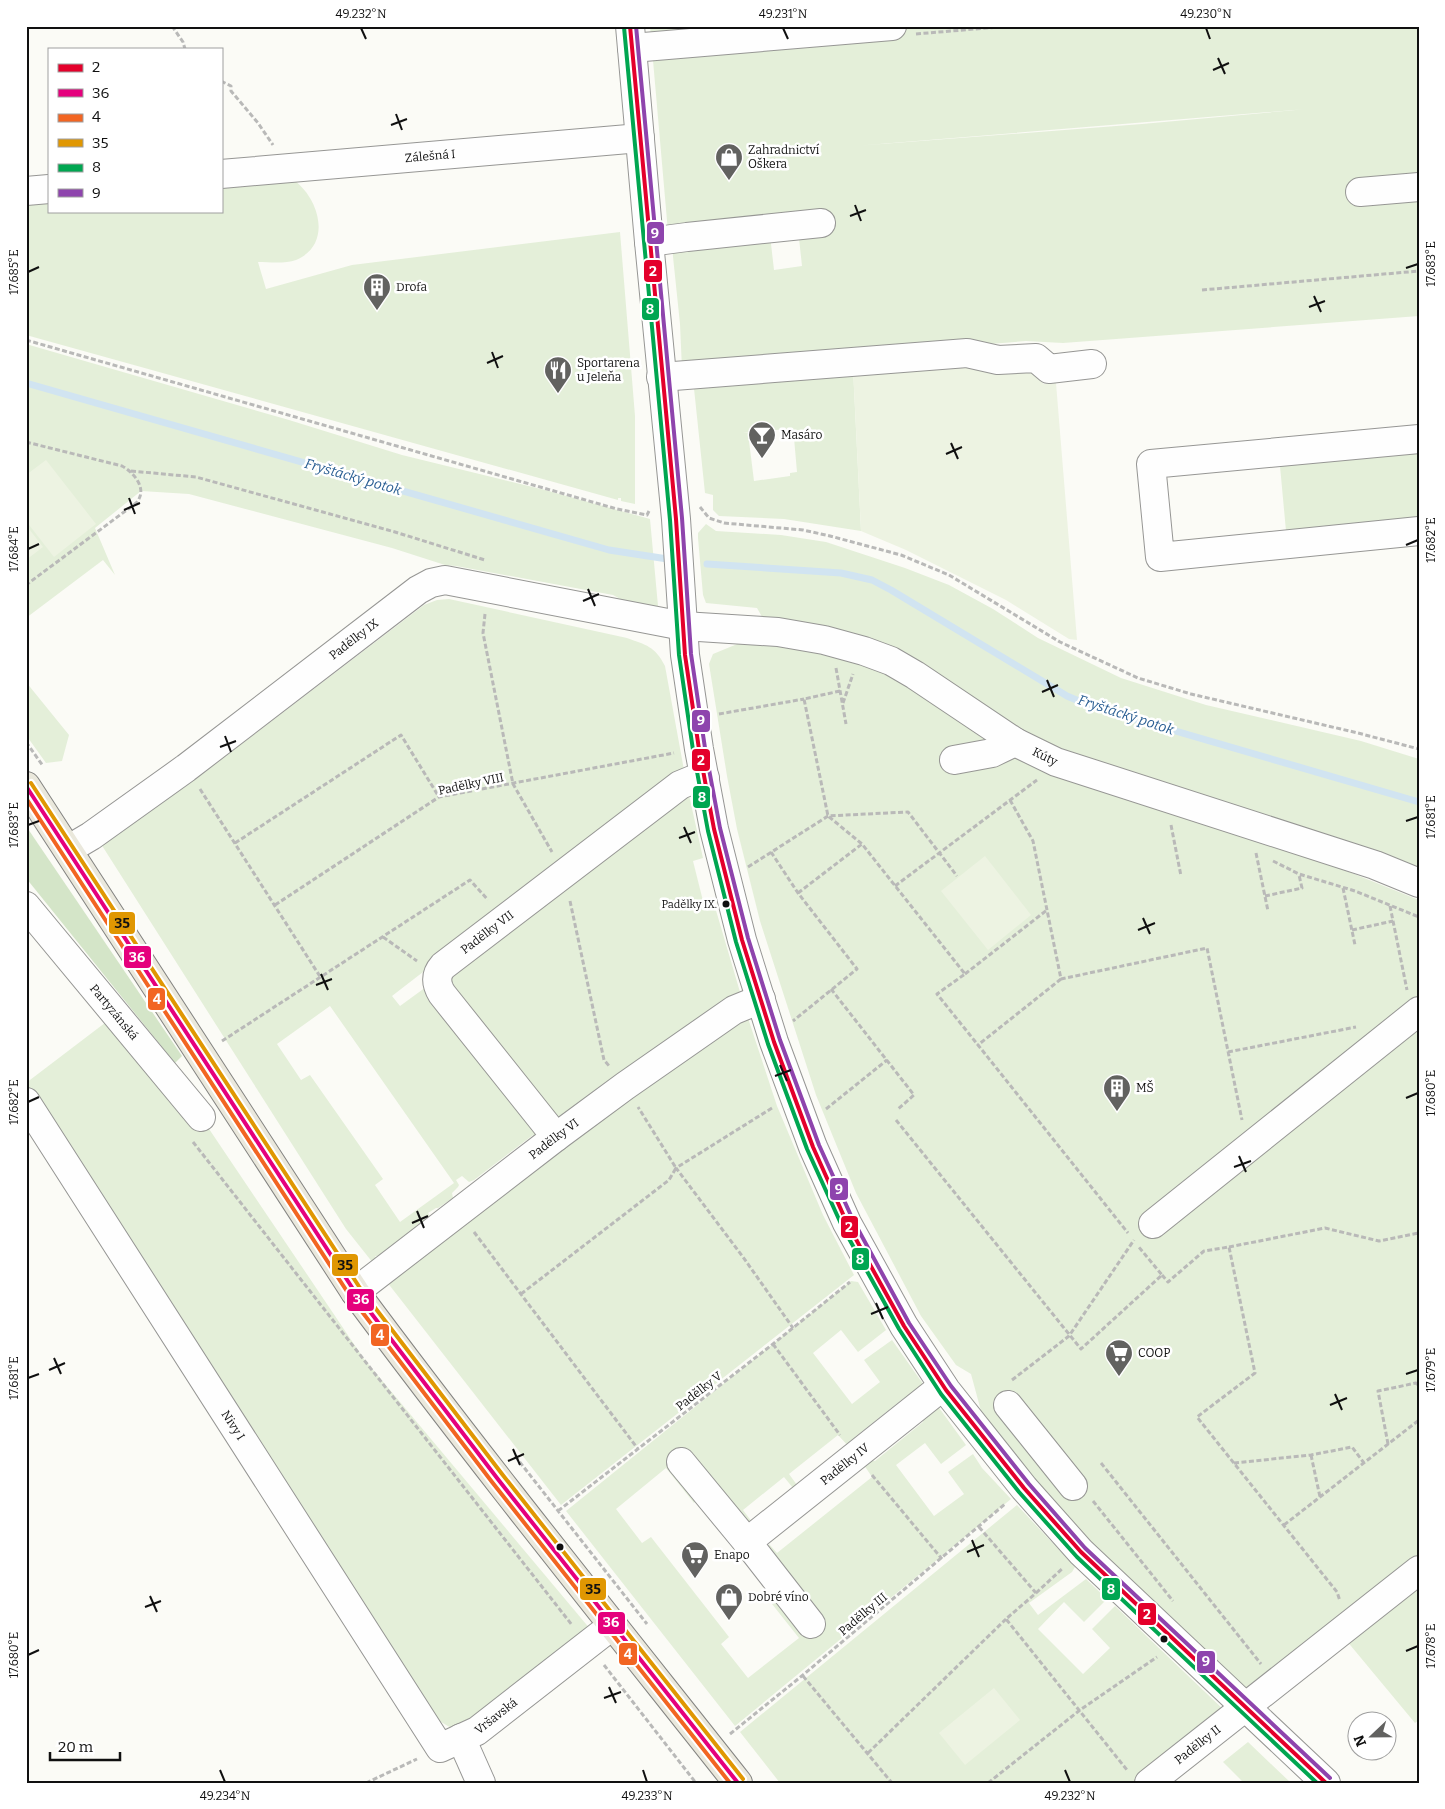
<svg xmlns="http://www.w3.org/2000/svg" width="1445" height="1809" font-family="Bitter,serif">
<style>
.green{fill:#e4efd9;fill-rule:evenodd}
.forest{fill:#d4e5c8}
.pitch{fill:#edf3e2}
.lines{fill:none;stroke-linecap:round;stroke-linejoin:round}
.stream{stroke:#d1e4f1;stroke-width:7}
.minor-casing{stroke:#969694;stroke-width:30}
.major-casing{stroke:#838381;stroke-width:30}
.path{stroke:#b9b9b8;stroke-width:3;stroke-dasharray:5 2.5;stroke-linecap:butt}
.minor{stroke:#fefefe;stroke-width:28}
.major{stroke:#eae8dc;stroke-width:28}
.bus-1-casing{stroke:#fff;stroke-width:8}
.bus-2-casing{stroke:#fff;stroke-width:8}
.bus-3-casing{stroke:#fff;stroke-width:8}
.bus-4-casing{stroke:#fff;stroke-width:8}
.bus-5-casing{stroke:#fff;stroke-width:8}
.bus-6-casing{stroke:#fff;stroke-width:8}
.bus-1{stroke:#e4002b;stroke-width:4}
.bus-2{stroke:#e5007d;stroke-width:4}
.bus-3{stroke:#f26522;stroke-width:4}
.bus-4{stroke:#e09702;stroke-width:4}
.bus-5{stroke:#00a651;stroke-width:4}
.bus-6{stroke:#8e44ad;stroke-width:4}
.ticks{fill:none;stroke:#101010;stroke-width:2}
.bus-dot{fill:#101010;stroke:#fff;stroke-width:2}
.labels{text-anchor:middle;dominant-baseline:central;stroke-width:5;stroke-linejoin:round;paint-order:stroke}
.bus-label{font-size:11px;fill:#101010;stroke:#fff;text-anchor:end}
.poi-label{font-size:12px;fill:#101010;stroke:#fff;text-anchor:start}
.street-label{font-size:12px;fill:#101010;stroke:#fff}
.water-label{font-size:14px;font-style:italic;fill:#285d92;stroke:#fff}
.line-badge{stroke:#fff;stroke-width:2}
.badge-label{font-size:14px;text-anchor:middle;font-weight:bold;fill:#fff}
.pale-badge-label{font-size:14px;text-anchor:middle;font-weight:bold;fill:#111}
.neatline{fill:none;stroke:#101010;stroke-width:2}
.ticks-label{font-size:12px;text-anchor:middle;fill:#101010}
</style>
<rect width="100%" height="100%" fill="#fbfbf6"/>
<!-- green -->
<path class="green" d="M650 26H1419V316L1063 343 1026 341 682 369 680 324 672 247 770 235 774 270 802 266 797 220 668 232ZM1307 109 1142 124 855 146Z
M221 181H295C320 200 332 245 296 260 285 264 269 262 258 262L266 289 352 265 620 232 635 416V504L621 501V498H618V500L26 335V198L49 196V211H221Z
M26 344 289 420 402 455 545 490 650 519 658 606 655 608 622 600 613 595 456 566 445 565 392 548 189 494 141 491 95 528 115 575 103 560 26 618Z
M853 368 861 531 784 519 719 516 713 510V495L705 493 693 379ZM786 429 787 439 794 438 797 472 790 473V476L754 481 748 433H743Z
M1398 452 1419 453V517L1405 521 1286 531 1280 466Z
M706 524 716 531 781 535 826 542 905 568 949 585 993 609 1038 638 1121 678 1206 705 1361 741 1419 759V872L1080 764 1020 731 765 622 757 608 706 603 703 595 698 538V533Z
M449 599 627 638C646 645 655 646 665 666L684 770 392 996 400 1006 689 795 703 858 693 861 705 909 715 907 740 992 532 1142 533 1135 474 1180 469 1182 462 1176 456 1180 459 1185 458 1187 452 1193 453 1198 438 1208H436L428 1213 432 1219 381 1256H375L381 1266 377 1268 346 1229 101 844 189 784 424 605 437 600ZM330 1006 454 1183 400 1222 375 1185 383 1179 310 1075 301 1080 277 1044Z
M752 638 869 662 966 718 1419 900V1578L1257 1702 1076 1535 981 1411 971 1374 956 1365 921 1316 856 1193 816 1095 760 921 737 829 727 776 709 664 713 654Z
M26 682 69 735 62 761 46 763 26 735Z
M745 1009 777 1106 823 1215 854 1275 561 1505 387 1282Z
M118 1013 201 1117 364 1359 591 1630 472 1719 453 1729 436 1719 71 1150 26 1087V1083Z
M851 1281 858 1282 886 1330 858 1352 841 1330 813 1353 852 1404 880 1382 864 1360 892 1340 926 1388 915 1399 904 1398 855 1437 854 1447 851 1449 838 1435 789 1474 797 1485 793 1488 784 1477 743 1510 755 1526 746 1520 696 1500 694 1503 666 1468 616 1509 642 1543 651 1537 729 1637 721 1644 748 1678 799 1638 772 1604 778 1601 769 1555V1544L777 1553 872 1477 862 1462 865 1459 875 1461 923 1422 924 1412 937 1405 966 1445 941 1464 925 1443 896 1465 934 1516 964 1494 948 1472 973 1454 982 1468 1011 1499 735 1726 566 1511Z
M1017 1505 1075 1567 1072 1572 1029 1603 1038 1615 1086 1579 1107 1599 1084 1622 1064 1602 1038 1629 1083 1674 1110 1648 1092 1629 1115 1606 1226 1712 1138 1783H780L740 1732Z
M1419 1583V1720L1415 1723 1346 1640Z
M1248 1742 1291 1783H1244L1223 1762Z"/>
<!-- forest -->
<path class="forest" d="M26 826 182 1056 175 1063 26 878Z"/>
<!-- pitch -->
<path class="pitch" d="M957 360 1041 366 1043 384 1056 383 1077 640 1069 639 1006 600 906 550 861 531 853 368Z
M46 460 96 524 54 557 26 521V475Z
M26 525 43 547 26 560Z
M985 856 1031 915 988 950 941 891Z
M994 1688 1020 1720 965 1765 939 1733Z"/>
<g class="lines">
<!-- stream -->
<path class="stream" d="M26 383 609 550 674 560
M707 564 841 573 872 580 891 590 1067 696 1093 707 1419 802"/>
<!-- minor casing -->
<g class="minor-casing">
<g id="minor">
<path d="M630 26 649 242 676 519 685 655 699 749 714 829 742 940 774 1042 813 1147 847 1223 904 1326 946 1390 1024 1488 1081 1552 1326 1783"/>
<path d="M632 48 892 26"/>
<path id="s1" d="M221 174 640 138"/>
<path d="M26 191 49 189"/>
<path d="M1360 192 1419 187"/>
<path d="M649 242 687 237 821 223"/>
<path d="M661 377 967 353 998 360 1036 358 1049 369 1092 364"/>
<path d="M1419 439 1151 464 1160 557 1419 531"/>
<path d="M954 760 992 753 1015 742"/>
<path id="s2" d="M69 849 91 836 186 768 418 590 431 583 445 580 683 626 778 632 824 640 864 651 891 661 915 675 1015 742 1056 762 1375 865 1419 883"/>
<path id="s3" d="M26 906 201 1117"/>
<path id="s4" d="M26 1102 440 1748 477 1731 613 1625"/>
<path id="s5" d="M556 1137 442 994C436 984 435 975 443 966L680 785 692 780 705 778"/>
<path d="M1153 1224 1419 1011"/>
<path id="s6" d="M355 1292 556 1137 625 1086 734 1010 761 999"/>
<path d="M1008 1405 1073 1486"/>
<path d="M681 1462 747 1542 811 1624"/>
<path id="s7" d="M747 1542 943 1386"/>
<path d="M461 1738 481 1783"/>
<path id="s8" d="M1149 1783 1419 1570"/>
</g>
</g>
<!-- major casing -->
<g class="major-casing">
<path id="major" d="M26 786 355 1292C479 1459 609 1620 738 1783"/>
</g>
<!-- path -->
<path class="path" d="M172 26 183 42 185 49
M916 34 1010 26
M221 81 231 86V91L258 123 273 145
M1202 290 1419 271
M26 340 617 509 647 515 649 511
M26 442 122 466C133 472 148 488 137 502 133 506 128 509 124 512L26 585
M131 471 196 477 395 532 485 560
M700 507 709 518 724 523 803 530 830 536 901 555 949 575 1060 642 1138 678 1191 694 1358 733 1419 749
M485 614 483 633 513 784 552 852
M836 668 846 724
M840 691 804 699 828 816 862 844 965 974 937 994 978 1045
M843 703 853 674
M719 714 804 699
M26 742 43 766
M200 789 321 978
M1010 800 1033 841 1061 979 1207 948 1242 1120
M1171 825 1181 876
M235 843 401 735 439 797
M771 852 798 893 857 969 793 1021
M1256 853 1268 911
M1273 861 1299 874 1355 891 1419 917
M748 867 828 816 908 812 957 876
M895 886 1037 780
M1343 888 1355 945
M798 893 862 844
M1265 896 1302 888 1299 875
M570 901 604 1060 610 1067
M275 905 439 797 674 753
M1390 906 1407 990
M1352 930 1393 921
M383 937 417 961
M965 974 1047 910
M1061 979 978 1045 1128 1233
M831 989 914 1095 897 1110
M222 1041 470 880 488 900
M1228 1052 1356 1027
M772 1108 676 1168 743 1257 793 1328
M826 1109 887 1060
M896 1120 1081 1349 1162 1275 1138 1246
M193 1142 572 1625
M474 1232 638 1449
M1229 1247 1325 1228 1379 1241 1419 1233
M1162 1275 1168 1282 1204 1251 1229 1247 1255 1373 1197 1417 1337 1592 1340 1601
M521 1294 669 1180 676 1168 638 1107
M773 1344 840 1435
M1012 1380 1069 1336 1134 1240
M1388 1444 1378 1391 1416 1383 1419 1386
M1311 1455 1320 1497
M515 1456 647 1624
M1101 1463 1261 1664
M1234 1463 1311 1455 1352 1447 1364 1463
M872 1475 942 1559
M1093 1501 1173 1601
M558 1511 773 1344 850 1282
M1284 1525 1419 1420
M979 1527 1036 1593 1006 1619 1127 1770
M1036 1593 1063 1568
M604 1665 696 1783
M803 1676 892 1783
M730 1734 803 1675 1005 1504
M868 1753 1006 1619
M366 1783 417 1759
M988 1783 1080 1710 1157 1657"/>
<!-- minor -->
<use href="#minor" class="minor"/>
<!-- major -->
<use href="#major" class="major"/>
<!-- bus-1 casing -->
<g class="bus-1-casing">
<path id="bus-1" d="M630 26 676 519 685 655 699 749 714 829 742 940 774 1042 813 1147 847 1223 904 1326 946 1390 1024 1488 1081 1552 1326 1783"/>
</g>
<!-- bus-2 casing -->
<g class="bus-2-casing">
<path id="bus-2" d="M26 786 355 1292 497 1478 738 1783"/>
</g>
<!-- bus-3 casing -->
<g class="bus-3-casing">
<path id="bus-3" d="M26 798 350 1296 492 1482 730 1783"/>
</g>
<!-- bus-4 casing -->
<g class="bus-4-casing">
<path id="bus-4" d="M31 783 360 1288 502 1474 743 1779"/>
</g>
<!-- bus-5 casing -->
<g class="bus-5-casing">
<path id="bus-5" d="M624 27 670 520 679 655 693 750 708 831 736 942 768 1044 807 1149 842 1226 899 1329 941 1394 1019 1492 1077 1557 1317 1783"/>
</g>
<!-- bus-6 casing -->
<g class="bus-6-casing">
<path id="bus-6" d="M636 26 682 518 691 654 705 748 720 828 748 938 780 1040 819 1145 853 1220 909 1323 951 1386 1029 1484 1085 1548 1330 1778"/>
</g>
<!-- bus-1 -->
<use href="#bus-1" class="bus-1"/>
<!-- bus-2 -->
<use href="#bus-2" class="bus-2"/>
<!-- bus-3 -->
<use href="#bus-3" class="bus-3"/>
<!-- bus-4 -->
<use href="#bus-4" class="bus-4"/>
<!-- bus-5 -->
<use href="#bus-5" class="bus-5"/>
<!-- bus-6 -->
<use href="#bus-6" class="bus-6"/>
</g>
<!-- ticks -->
<path class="ticks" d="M361 28 366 39M783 28 788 39M1206 28 1210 39M1218 58 1225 74M1213 70 1229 63M396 114 402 130M391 125 407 119M855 205 861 221M850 216 866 210M1406 268 1418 264M28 272 39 267M1314 296 1321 312M1309 307 1325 301M492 352 498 368M487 363 503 356M951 443 958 459M946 454 962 447M129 498 135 514M124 510 140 503M1406 545 1418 540M28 549 39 544M588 589 595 606M583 601 599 594M1047 680 1054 697M1042 692 1058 685M225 736 231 752M220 747 236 741M1406 821 1418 817M28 825 39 821M684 827 691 843M679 838 695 832M1143 918 1150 934M1138 930 1155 923M321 974 328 990M316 985 332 979M780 1065 787 1081M775 1076 791 1070M1406 1098 1418 1093M28 1102 39 1097M1239 1156 1246 1172M1234 1167 1251 1161M417 1211 424 1228M412 1223 428 1216M876 1303 883 1319M871 1314 888 1307M54 1358 61 1374M49 1370 65 1363M1406 1374 1418 1370M28 1378 39 1374M1335 1394 1342 1410M1330 1405 1347 1398M513 1449 520 1465M508 1461 524 1454M972 1540 979 1557M967 1552 984 1545M150 1596 157 1612M145 1607 161 1601M1406 1651 1418 1646M28 1655 39 1650M609 1687 616 1703M604 1698 621 1692M220 1770 225 1782M643 1770 647 1782M1065 1770 1070 1782"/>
<!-- icons -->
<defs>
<g id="shop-pin" transform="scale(1.4375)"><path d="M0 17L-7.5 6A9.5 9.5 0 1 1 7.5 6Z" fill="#626260" stroke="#fff"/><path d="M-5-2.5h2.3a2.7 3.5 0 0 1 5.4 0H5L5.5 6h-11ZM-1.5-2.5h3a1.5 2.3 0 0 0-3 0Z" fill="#fff"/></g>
<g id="building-pin" transform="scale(1.4375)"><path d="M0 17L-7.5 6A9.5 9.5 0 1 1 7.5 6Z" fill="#626260" stroke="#fff"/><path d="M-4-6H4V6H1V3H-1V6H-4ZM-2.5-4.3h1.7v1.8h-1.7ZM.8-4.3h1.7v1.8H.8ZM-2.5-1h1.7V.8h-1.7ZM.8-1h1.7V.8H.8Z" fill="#fff"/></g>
<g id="restaurant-pin" transform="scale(1.4375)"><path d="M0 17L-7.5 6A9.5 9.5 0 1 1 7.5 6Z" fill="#626260" stroke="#fff"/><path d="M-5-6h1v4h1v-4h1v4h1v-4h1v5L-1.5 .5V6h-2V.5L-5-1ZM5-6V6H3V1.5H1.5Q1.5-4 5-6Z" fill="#fff"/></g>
<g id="bar-pin" transform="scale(1.4375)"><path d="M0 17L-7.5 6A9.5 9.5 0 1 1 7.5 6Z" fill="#626260" stroke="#fff"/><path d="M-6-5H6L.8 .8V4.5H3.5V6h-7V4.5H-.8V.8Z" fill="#fff"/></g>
<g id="supermarket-pin" transform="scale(1.4375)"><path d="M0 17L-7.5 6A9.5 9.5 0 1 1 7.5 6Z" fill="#626260" stroke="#fff"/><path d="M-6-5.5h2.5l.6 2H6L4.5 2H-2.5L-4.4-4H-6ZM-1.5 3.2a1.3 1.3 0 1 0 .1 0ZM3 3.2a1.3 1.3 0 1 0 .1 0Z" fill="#fff"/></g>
</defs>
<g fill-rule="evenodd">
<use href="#shop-pin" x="729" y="157"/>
<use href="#building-pin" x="377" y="287"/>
<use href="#restaurant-pin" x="558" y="370"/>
<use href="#bar-pin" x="762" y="435"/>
<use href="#building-pin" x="1117" y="1088"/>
<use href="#supermarket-pin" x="1119" y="1353"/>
<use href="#supermarket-pin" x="695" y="1555"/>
<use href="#shop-pin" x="729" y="1597"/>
</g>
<!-- markers -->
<g class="bus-dot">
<circle cx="726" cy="904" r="4.5"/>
<circle cx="560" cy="1547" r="4.5"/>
<circle cx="1164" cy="1639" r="4.5"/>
</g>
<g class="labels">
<!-- bus labels -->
<g class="bus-label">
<text x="717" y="904">Padělky IX.</text>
</g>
<!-- poi labels -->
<g class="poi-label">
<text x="748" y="150">Zahradnictví<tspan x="748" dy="14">Oškera</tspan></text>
<text x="396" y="287">Drofa</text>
<text x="577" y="363">Sportarena<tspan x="577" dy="14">u Jeleňa</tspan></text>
<text x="781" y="435">Masáro</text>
<text x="1136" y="1088">MŠ</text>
<text x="1138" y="1353">COOP</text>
<text x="714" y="1555">Enapo</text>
<text x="748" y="1597">Dobré víno</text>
</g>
<!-- street labels -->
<g class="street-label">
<text stroke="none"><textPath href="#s1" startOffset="210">Zálešná I</textPath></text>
<text stroke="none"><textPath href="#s2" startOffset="354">Padělky IX</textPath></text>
<text stroke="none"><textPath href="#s2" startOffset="1100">Kúty</textPath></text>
<text transform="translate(471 784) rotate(-12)">Padělky VIII</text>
<text stroke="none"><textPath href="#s5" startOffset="269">Padělky VII</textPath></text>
<text stroke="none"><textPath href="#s3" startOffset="138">Partyzánská</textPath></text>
<text stroke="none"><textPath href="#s6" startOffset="251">Padělky VI</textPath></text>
<text transform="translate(699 1391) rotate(-38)">Padělky V</text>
<text stroke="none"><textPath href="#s4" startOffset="384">Nivy I</textPath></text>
<text stroke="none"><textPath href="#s7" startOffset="125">Padělky IV</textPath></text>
<text transform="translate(863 1614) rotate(-40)">Padělky III</text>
<text stroke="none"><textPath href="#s4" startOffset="832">Vršavská</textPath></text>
<text stroke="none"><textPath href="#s8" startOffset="62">Padělky II</textPath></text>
</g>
<!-- water labels -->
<g class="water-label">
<text transform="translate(353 477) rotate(16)">Fryštácký potok</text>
<text transform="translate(1126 715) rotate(18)">Fryštácký potok</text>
</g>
</g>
<g class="line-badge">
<rect x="646" y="221" width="19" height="24" rx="5" fill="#8e44ad"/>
<rect x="643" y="259" width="20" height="24" rx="5" fill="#e4002b"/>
<rect x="641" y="297" width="19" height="24" rx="5" fill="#00a651"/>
<rect x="691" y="709" width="20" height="24" rx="5" fill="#8e44ad"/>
<rect x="691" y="748" width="20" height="24" rx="5" fill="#e4002b"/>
<rect x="692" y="785" width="19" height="24" rx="5" fill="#00a651"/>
<rect x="108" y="911" width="28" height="24" rx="5" fill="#e09702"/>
<rect x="123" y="945" width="29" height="24" rx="5" fill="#e5007d"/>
<rect x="147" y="987" width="19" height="24" rx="5" fill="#f26522"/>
<rect x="829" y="1177" width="20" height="24" rx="5" fill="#8e44ad"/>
<rect x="840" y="1215" width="19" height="24" rx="5" fill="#e4002b"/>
<rect x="851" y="1247" width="19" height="24" rx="5" fill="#00a651"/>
<rect x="331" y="1253" width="28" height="24" rx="5" fill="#e09702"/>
<rect x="346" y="1288" width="29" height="24" rx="5" fill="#e5007d"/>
<rect x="370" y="1323" width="20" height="24" rx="5" fill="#f26522"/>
<rect x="1101" y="1577" width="20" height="24" rx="5" fill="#00a651"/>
<rect x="579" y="1577" width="28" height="24" rx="5" fill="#e09702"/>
<rect x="1137" y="1602" width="20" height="24" rx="5" fill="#e4002b"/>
<rect x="597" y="1611" width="29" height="24" rx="5" fill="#e5007d"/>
<rect x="618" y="1642" width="20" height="24" rx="5" fill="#f26522"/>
<rect x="1196" y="1650" width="20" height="24" rx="5" fill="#8e44ad"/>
</g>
<g class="badge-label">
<text x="655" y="238">9</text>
<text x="653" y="276">2</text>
<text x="650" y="314">8</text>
<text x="701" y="725">9</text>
<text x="701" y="765">2</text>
<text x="702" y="802">8</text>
<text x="137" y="962">36</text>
<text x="157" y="1004">4</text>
<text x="839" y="1194">9</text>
<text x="849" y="1232">2</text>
<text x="860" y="1264">8</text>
<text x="361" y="1304">36</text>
<text x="380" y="1340">4</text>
<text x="1111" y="1594">8</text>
<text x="1147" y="1619">2</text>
<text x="611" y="1627">36</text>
<text x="628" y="1659">4</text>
<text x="1206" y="1666">9</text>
</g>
<g class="pale-badge-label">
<text x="122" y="928">35</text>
<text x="345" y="1270">35</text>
<text x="593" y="1594">35</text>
</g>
<!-- border -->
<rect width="1445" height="1809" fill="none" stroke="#ffffff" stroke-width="55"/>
<!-- legend -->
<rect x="48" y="48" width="175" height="165" fill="#ffffff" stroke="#9f9f9f"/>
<rect x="58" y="64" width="25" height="8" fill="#e4002b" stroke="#9f9f9f"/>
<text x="92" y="72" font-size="15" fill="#101010">2</text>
<rect x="58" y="89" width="25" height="8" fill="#e5007d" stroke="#9f9f9f"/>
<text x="92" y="98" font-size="15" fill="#101010">36</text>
<rect x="58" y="114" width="25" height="8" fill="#f26522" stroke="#9f9f9f"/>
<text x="92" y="122" font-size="15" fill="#101010">4</text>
<rect x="58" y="139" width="25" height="8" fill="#e09702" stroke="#9f9f9f"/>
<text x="92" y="148" font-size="15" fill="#101010">35</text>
<rect x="58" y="164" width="25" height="8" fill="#00a651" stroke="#9f9f9f"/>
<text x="92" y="172" font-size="15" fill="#101010">8</text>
<rect x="58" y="189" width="25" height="8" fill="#8e44ad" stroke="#9f9f9f"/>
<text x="92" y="198" font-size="15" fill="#101010">9</text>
<!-- north arrow -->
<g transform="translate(1372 1736) rotate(248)"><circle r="24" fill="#ffffff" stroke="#9f9f9f"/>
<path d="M0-4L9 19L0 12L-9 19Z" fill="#626260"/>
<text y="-8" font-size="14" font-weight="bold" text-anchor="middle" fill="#101010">N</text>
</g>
<!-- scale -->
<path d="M50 1752v8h70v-8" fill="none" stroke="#101010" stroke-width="2.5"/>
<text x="58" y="1752" font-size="15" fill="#101010" stroke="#ffffff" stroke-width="4" paint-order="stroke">20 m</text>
<rect x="28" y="28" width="1390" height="1754" class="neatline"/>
<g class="ticks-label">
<text x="361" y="18">49.232°N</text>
<text x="783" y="18">49.231°N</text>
<text x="1206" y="18">49.230°N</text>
<text transform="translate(1431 264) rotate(-90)" y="4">17.683°E</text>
<text transform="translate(14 272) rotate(-90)" y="4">17.685°E</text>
<text transform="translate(1431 540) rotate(-90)" y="4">17.682°E</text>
<text transform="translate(14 549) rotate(-90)" y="4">17.684°E</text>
<text transform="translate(1431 817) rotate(-90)" y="4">17.681°E</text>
<text transform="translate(14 825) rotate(-90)" y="4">17.683°E</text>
<text transform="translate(1431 1093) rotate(-90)" y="4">17.680°E</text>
<text transform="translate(14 1102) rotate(-90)" y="4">17.682°E</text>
<text transform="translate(1431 1370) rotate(-90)" y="4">17.679°E</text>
<text transform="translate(14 1378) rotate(-90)" y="4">17.681°E</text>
<text transform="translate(1431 1646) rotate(-90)" y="4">17.678°E</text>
<text transform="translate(14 1655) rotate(-90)" y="4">17.680°E</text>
<text x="225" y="1800">49.234°N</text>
<text x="647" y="1800">49.233°N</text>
<text x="1070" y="1800">49.232°N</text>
</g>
</svg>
